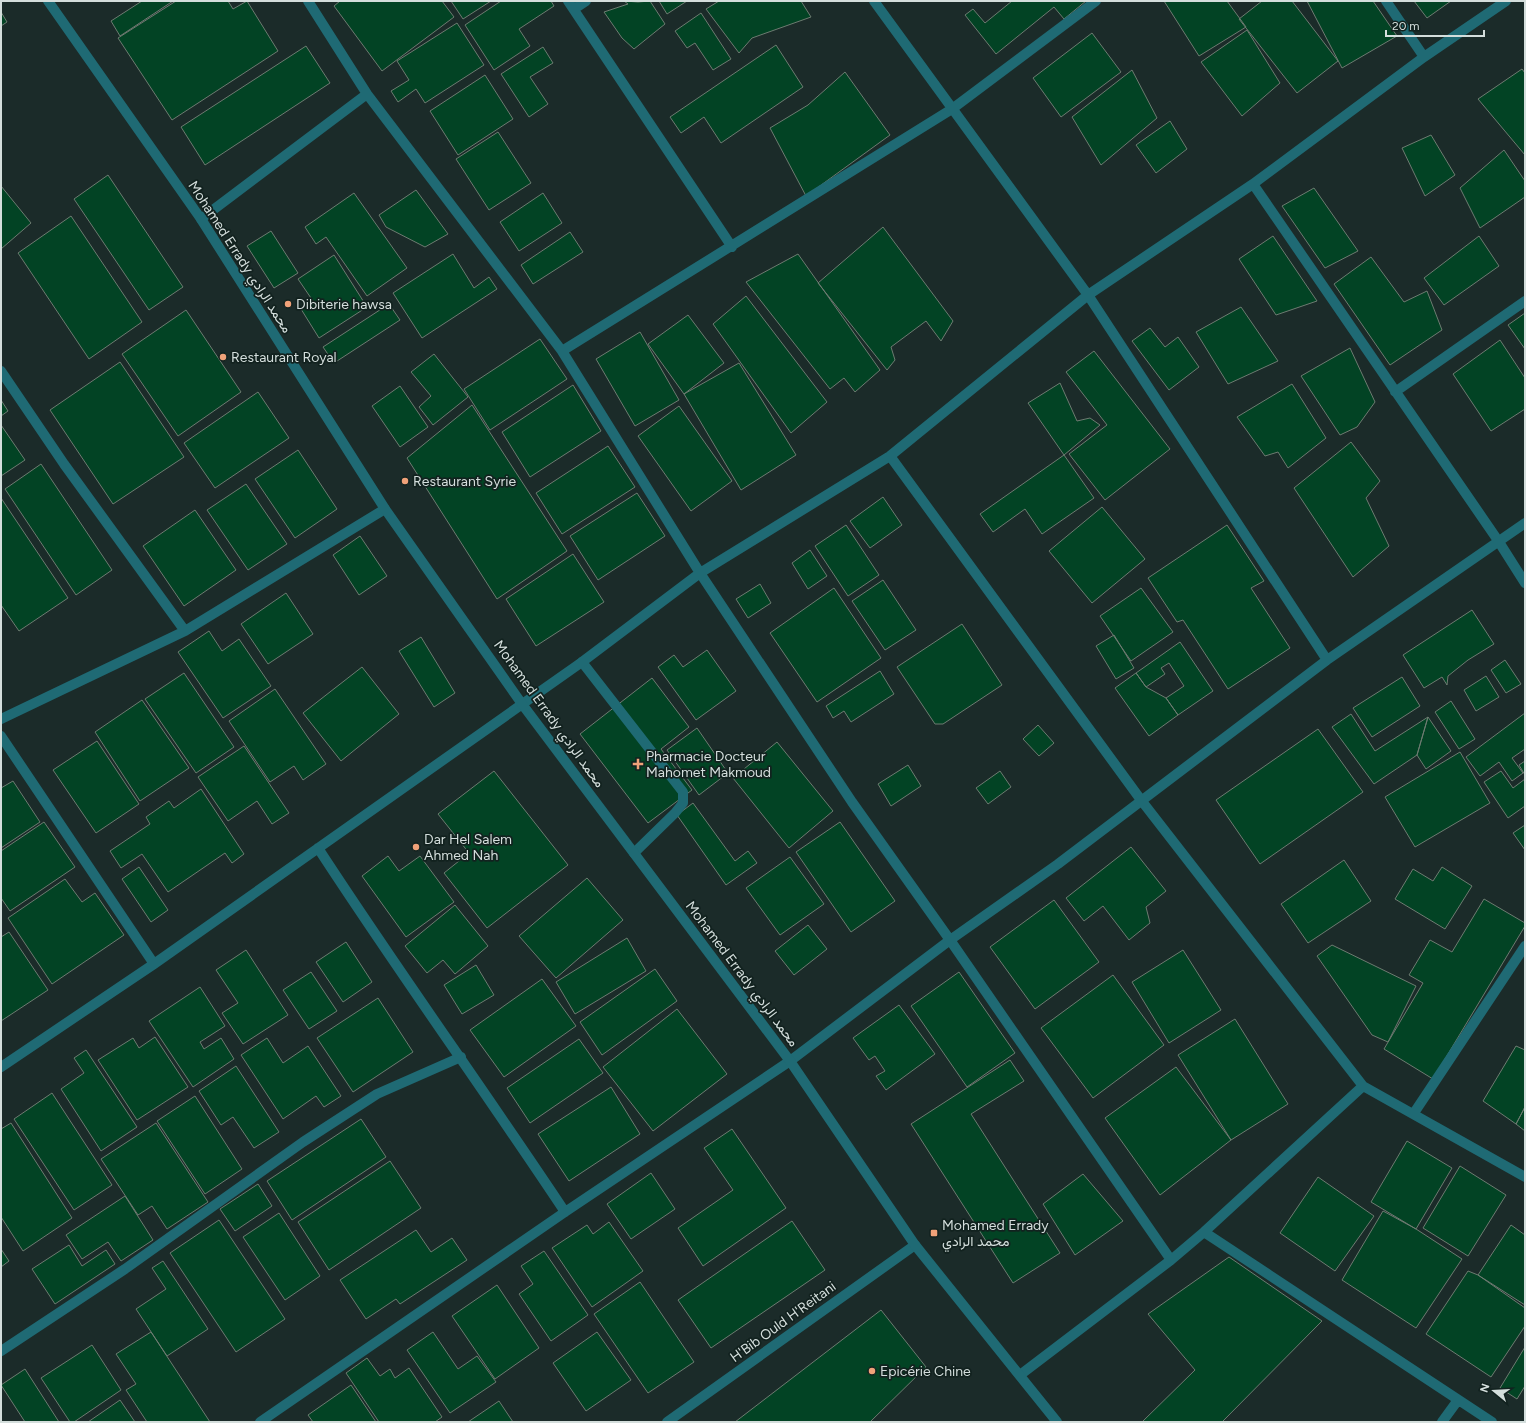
<svg xmlns="http://www.w3.org/2000/svg" width="1526" height="1423" font-family="Figtree,Vazirmatn,sans-serif">
<style>
.building{fill:#024324;stroke:#6d7b71}
.lines{fill:none;stroke-linecap:round;stroke-linejoin:round}
.service{stroke:#1f6a74;stroke-width:10}
.minor{stroke:#1f6a74;stroke-width:10}
.tertiary{stroke:#1f6a74;stroke-width:10}
.poi-dot{fill:#f0a279;stroke:#12221f;stroke-width:1.5}
.labels{text-anchor:middle;dominant-baseline:central;stroke-width:3.5;stroke-linejoin:round;paint-order:stroke}
.street-label{font-size:14px;fill:#d4dedc;stroke:#12221f}
.poi-label{font-size:14px;fill:#d4dedc;stroke:#12221f;text-anchor:start}
</style>
<rect width="100%" height="100%" fill="#1b2b29"/>
<!-- building -->
<path class="building" d="M142 1H173L120 36 111 21Z
M176 1H228L233 9 247 1 278 51 172 120 118 38Z
M340 1H442L454 17 382 71 334 6Z
M451 1H491L463 19Z
M501 1H551L554 6 519 29 530 46 494 70 465 25Z
M624 1 638 2 650 1 665 24 634 49 622 38 604 12 628 4Z
M659 1H687L667 14Z
M719 1H801L811 17 752 38 739 53 706 9Z
M1012 1H1086L1064 19 1054 7 996 54 965 15 973 9 985 23Z
M1164 1H1227L1246 27 1199 56Z
M1262 1H1292L1338 61 1297 93 1239 19Z
M1307 1H1373L1397 36 1342 68Z
M1414 1H1451L1427 18Z
M1 12 7 22 1 26Z
M701 13 731 59 713 70 695 43 687 48 675 31Z
M457 23 484 65 425 103 416 89 398 102 391 91 409 80 397 61Z
M1247 30 1280 83 1242 116 1201 62Z
M1092 33 1121 72 1061 117 1033 78Z
M776 45 803 87 721 143 704 117 681 133 670 117Z
M306 46 330 83 205 165 181 127Z
M543 47 553 63 530 77 548 104 529 117 501 74Z
M1522 69 1525 73V155L1478 99Z
M1132 70 1157 118 1101 165 1072 117Z
M845 72 890 135 806 196 770 128 808 105Z
M485 75 513 119 458 155 430 111Z
M1170 121 1187 149 1156 173 1136 145Z
M498 132 531 183 489 210 456 159Z
M1431 135 1455 175 1425 196 1402 148Z
M1504 150 1525 181V197L1480 228 1460 188Z
M108 175 183 287 149 310 74 199Z
M1 186 31 223 1 249Z
M1314 188 1358 251 1325 268 1282 206Z
M416 190 448 234 425 247 386 227 379 215Z
M354 193 407 268 367 296 326 237 316 244 305 227Z
M543 193 562 223 519 251 500 222Z
M71 216 142 322 89 359 18 253Z
M883 227 953 321 941 341 926 321 891 347 895 360 887 370 818 283Z
M271 231 298 273 274 288 247 246Z
M570 232 583 252 533 284 521 265Z
M1273 236 1317 301 1276 315 1239 259Z
M1479 236 1499 266 1444 305 1424 278Z
M453 254 474 288 489 277 497 289 422 338 393 293Z
M798 254 880 370 855 392 844 378 830 389 746 282Z
M334 255 367 307 319 338 301 309 313 301 298 279Z
M1371 257 1404 302 1427 291 1442 330 1390 365 1334 284Z
M746 296 827 402 791 433 713 324Z
M389 304 400 320 334 363 323 347Z
M1241 307 1278 361 1228 384 1196 332Z
M186 310 241 392 178 436 122 354Z
M1525 313V349L1508 325Z
M688 315 724 363 684 394 648 344Z
M1150 328 1165 347 1178 337 1199 367 1169 390 1132 341Z
M640 332 679 400 635 426 596 359Z
M540 339 567 379 490 430 464 389Z
M1500 340 1525 378V409L1491 431 1453 374Z
M1350 348 1375 402 1357 427 1340 435 1301 376Z
M1094 351 1170 449 1105 500 1069 454 1107 425 1066 372Z
M434 354 468 397 433 425 419 407 431 396 411 372Z
M120 362 184 457 113 504 50 410Z
M739 363 796 455 741 490 684 394Z
M1060 383 1077 421 1090 418 1100 425 1064 455 1028 403Z
M1292 384 1326 438 1288 468 1278 452 1265 456 1237 417Z
M573 385 601 431 530 477 502 432Z
M400 386 428 427 400 447 372 406Z
M258 392 289 438 215 488 184 443Z
M1 400 8 411 1 416Z
M472 405 567 551 497 599 407 458Z
M679 406 732 481 691 511 638 436Z
M1 425 25 460 1 476Z
M1351 442 1380 481 1366 498 1389 546 1353 577 1294 488Z
M608 446 635 487 562 534 536 493Z
M298 450 337 509 295 538 255 479Z
M1064 455 1094 498 1042 534 1025 509 993 532 980 514Z
M41 464 112 570 76 595 5 489Z
M246 484 287 544 248 570 207 510Z
M637 493 665 536 598 580 570 536Z
M883 497 902 525 870 548 850 521Z
M1 498 68 598 19 631 1 605Z
M1102 507 1145 559 1092 603 1049 551Z
M195 510 236 570 184 606 143 546Z
M846 525 879 575 848 596 815 546Z
M1227 525 1264 581 1251 588 1290 648 1228 689 1183 620 1177 622 1148 578Z
M360 536 387 576 359 595 333 555Z
M810 550 827 576 808 589 792 563Z
M573 554 604 602 536 646 506 599Z
M883 580 916 630 885 650 852 601Z
M760 584 771 603 748 618 736 599Z
M834 588 881 658 817 702 770 633Z
M1141 588 1173 632 1131 661 1100 616Z
M286 593 313 634 268 664 241 624Z
M1472 610 1494 644 1468 660 1448 676 1447 685 1442 677 1424 688 1403 655Z
M962 624 1002 685 943 724H935L897 667Z
M209 631 222 651 239 639 271 686 223 718 178 652Z
M1114 635 1134 668 1116 679 1096 646Z
M421 637 455 693 434 707 399 651Z
M1180 642 1213 691 1178 715 1166 698 1184 686 1169 663 1161 668 1165 674 1146 687 1136 673Z
M707 650 736 691 696 720 658 667 674 655 683 667Z
M1505 660 1521 684 1506 693 1491 670Z
M362 667 399 714 341 761 303 713Z
M880 671 894 694 851 722 844 711 833 718 826 706Z
M184 673 234 747 196 773 145 699Z
M1136 673 1146 687 1166 698 1178 715 1149 736 1115 688Z
M1486 676 1499 697 1476 711 1464 690Z
M1402 677 1420 706 1372 737 1353 708Z
M652 678 689 727 661 749 692 790 648 823 580 734Z
M275 689 326 764 303 780 294 766 270 782 229 721Z
M142 700 189 768 140 801 95 732Z
M1451 701 1475 739 1459 749 1435 712Z
M1525 713V749L1512 758 1523 773 1512 781 1499 762 1480 776 1466 757Z
M1351 714 1375 751 1428 717 1417 755 1374 784 1332 727Z
M1428 717 1451 751 1426 769 1417 755Z
M1038 725 1054 743 1039 756 1023 739Z
M697 728 728 773 699 795 667 750Z
M1318 729 1363 792 1260 864 1216 800Z
M97 741 139 804 96 833 53 770Z
M777 742 833 811 789 848 733 778Z
M244 746 289 813 272 824 257 801 228 821 198 777Z
M1460 752 1490 803 1415 847 1385 797Z
M1525 761V775L1519 765Z
M908 765 921 786 891 806 878 784Z
M494 771 568 865 487 928 444 873 469 853 438 814Z
M1000 771 1011 787 988 804 976 788Z
M1501 771 1513 788 1525 779V806L1508 818 1484 782Z
M13 781 40 822 1 848V788Z
M201 789 244 854 232 863 225 853 168 892 142 854 121 868 110 851 150 824 146 817 169 801 174 808Z
M693 803 735 861 748 851 757 863 726 885 677 815Z
M44 822 75 867 10 911 1 898V851Z
M840 822 895 901 851 932 796 852Z
M1525 825V850L1513 833Z
M1131 847 1166 891 1146 907 1150 923 1129 940 1103 906 1084 921 1066 898Z
M388 856 399 871 420 856 454 902 406 937 362 876Z
M790 857 824 904 780 935 746 888Z
M1344 860 1371 901 1308 943 1281 904Z
M139 867 168 910 151 922 122 879Z
M1442 867 1472 886 1445 929 1395 899 1413 869 1433 881Z
M587 878 623 920 556 978 519 936Z
M65 879 82 902 95 893 124 935 52 984 8 918Z
M1484 899 1525 923V926L1433 1079 1384 1049 1423 983 1409 975 1430 940 1452 952Z
M1054 900 1099 962 1035 1009 990 947Z
M455 905 488 946 455 974 443 960 427 973 405 946Z
M808 925 827 949 794 975 775 951Z
M9 932 48 990 1 1021V937Z
M627 938 646 971 575 1014 556 982Z
M346 942 372 982 343 1002 316 962Z
M1332 945 1416 986 1388 1042 1372 1035 1317 956Z
M246 950 288 1015 243 1044 222 1013 238 1003 216 970Z
M1183 950 1221 1010 1169 1043 1132 982Z
M476 965 494 995 462 1014 444 985Z
M655 969 677 1001 602 1055 580 1022Z
M311 972 337 1011 309 1029 283 990Z
M959 972 1015 1053 967 1087 911 1006Z
M1113 975 1164 1045 1093 1098 1041 1028Z
M542 979 576 1026 504 1077 470 1030Z
M200 987 225 1026 200 1042 204 1049 221 1038 234 1059 193 1087 149 1021Z
M378 998 413 1052 353 1092 317 1038Z
M899 1005 935 1054 886 1090 876 1076 885 1071 875 1056 869 1060 853 1038Z
M677 1009 727 1074 653 1131 603 1067Z
M1235 1019 1288 1104 1231 1140 1178 1055Z
M155 1037 188 1087 137 1120 98 1060 133 1038 139 1048Z
M267 1038 283 1063 308 1046 341 1096 324 1107 316 1096 283 1119 241 1055Z
M579 1039 603 1073 530 1123 507 1088Z
M1516 1046 1525 1050V1107L1516 1124 1483 1101Z
M86 1050 137 1127 101 1151 61 1089 84 1073 74 1058Z
M1010 1060 1024 1081 971 1114 1060 1253 1013 1283 911 1124Z
M236 1066 279 1132 254 1148 233 1117 221 1125 199 1091Z
M1176 1067 1231 1140 1160 1195 1105 1118Z
M611 1087 640 1134 569 1181 538 1134Z
M52 1093 112 1185 74 1210 14 1119Z
M195 1096 242 1169 205 1194 157 1121Z
M1525 1107V1131L1516 1124Z
M361 1119 386 1157 292 1220 267 1181Z
M11 1123 72 1218 23 1251 1 1217V1129Z
M156 1123 208 1202 167 1229 152 1206 138 1215 101 1159Z
M732 1129 786 1208 703 1266 678 1228 733 1190 704 1148Z
M1407 1141 1452 1168 1416 1229 1371 1202Z
M390 1161 421 1208 329 1270 298 1222Z
M1460 1166 1506 1195 1468 1256 1423 1228Z
M651 1173 675 1209 631 1239 607 1204Z
M1083 1174 1123 1221 1075 1255 1043 1204Z
M1318 1177 1374 1216 1335 1271 1280 1233Z
M258 1184 272 1206 235 1231 220 1209Z
M125 1196 153 1240 121 1261 108 1242 82 1259 66 1235Z
M1383 1211 1416 1229 1462 1259 1416 1328 1342 1280Z
M279 1213 320 1276 285 1300 243 1237Z
M219 1220 285 1319 236 1352 170 1253Z
M792 1221 825 1270 711 1348 678 1300Z
M609 1222 643 1271 592 1307 552 1248 587 1225 593 1234Z
M1511 1225 1525 1235V1305L1478 1275Z
M416 1230 431 1252 452 1238 467 1260 400 1304 396 1299 366 1319 340 1280Z
M69 1245 82 1266 106 1250 115 1264 55 1304 32 1269Z
M1 1249 9 1261 1 1267Z
M544 1251 588 1315 551 1341 519 1294 533 1284 521 1266Z
M1229 1257 1322 1321 1222 1422H1142L1195 1370 1148 1314Z
M163 1261 208 1329 167 1356 136 1309 166 1289 152 1268Z
M1468 1271 1478 1275 1525 1308V1326L1491 1377 1426 1334Z
M640 1282 694 1362 648 1393 594 1314Z
M497 1285 539 1348 495 1379 452 1316Z
M881 1310 926 1367 870 1422H735Z
M151 1332 210 1422H147L126 1390 136 1384 116 1354Z
M433 1332 458 1369 477 1356 496 1382 450 1413 407 1350Z
M597 1332 631 1380 586 1411 553 1363Z
M92 1345 121 1390 74 1422H70L41 1378Z
M1525 1347V1386L1517 1399 1500 1388Z
M367 1358 380 1376 390 1369 395 1378 409 1368 442 1417 435 1422H379L346 1373Z
M25 1369 59 1422H25L1 1385Z
M351 1385 376 1422H313L308 1415Z
M120 1400 135 1422H88Z
M499 1401 513 1422H468Z"/>
<g class="lines">
<!-- service -->
<path class="service" d="M582 662 683 792V803L675 813 634 853"/>
<!-- minor -->
<path class="minor" d="M308 1 367 94 562 351 700 573 852 802 950 940 1171 1260
M568 1 732 247
M874 1 1088 295 1327 660
M1386 1 1424 57
M574 9 586 1
M1253 184 1499 542 1525 583
M201 219 367 94
M562 351 952 109 1096 1
M1 371 64 464 185 631
M1395 392 1525 301
M890 456 1141 800 1363 1086 1525 1177
M1 719 185 631 385 509
M1 736 154 964
M318 848C398 971 484 1090 565 1212
M1 1067 154 964 582 662 700 573 890 456 1088 295 1253 184 1424 57 1506 1
M1414 1113 1525 946
M1204 1232 1492 1422
M1 1351 125 1269 303 1142 377 1094 461 1057
M1020 1375 1171 1260 1204 1232 1363 1086
M260 1422 565 1212 790 1061 950 940 1058 864 1327 660 1525 523
M667 1422 915 1245
M1442 1422 1458 1400"/>
<!-- tertiary -->
<path class="tertiary" d="M48 1 201 219 385 509 522 704 790 1061 915 1245 1057 1422"/>
</g>
<!-- markers -->
<g class="poi-dot">
<circle cx="288" cy="304" r="4"/>
<circle cx="223" cy="357" r="4"/>
<circle cx="405" cy="481" r="4"/>
<path d="M636 758h4v4h4v4h-4v4h-4v-4h-4v-4h4z"/>
<circle cx="416" cy="847" r="4"/>
<rect x="930" y="1229" width="8" height="8" rx="2"/>
<circle cx="872" cy="1371" r="4"/>
</g>
<g class="labels">
<!-- street labels -->
<g class="street-label">
<text transform="translate(240 257) rotate(57)">Mohamed Errady محمد الرادي</text>
<text transform="translate(549 714) rotate(54)">Mohamed Errady محمد الرادي</text>
<text transform="translate(742 974) rotate(53)">Mohamed Errady محمد الرادي</text>
<text transform="translate(783 1322) rotate(-36)">H'Bib Ould H'Reitani</text>
</g>
<!-- poi labels -->
<g class="poi-label">
<text x="296" y="304">Dibiterie hawsa</text>
<text x="231" y="357">Restaurant Royal</text>
<text x="413" y="481">Restaurant Syrie</text>
<text x="646" y="756">Pharmacie Docteur<tspan x="646" dy="16">Mahomet Makmoud</tspan></text>
<text x="424" y="839">Dar Hel Salem<tspan x="424" dy="16">Ahmed Nah</tspan></text>
<text x="942" y="1225">Mohamed Errady<tspan x="942" dy="16">محمد الرادي</tspan></text>
<text x="880" y="1371">Epicérie Chine</text>
</g>
</g>
<!-- border -->
<rect width="1526" height="1423" fill="none" stroke="#d4dedc" stroke-width="4"/>
<!-- north arrow -->
<g transform="translate(1494 1391) rotate(288)" stroke="#12221f" stroke-width="3" paint-order="stroke">
<path d="M0-3L7 15L0 10L-7 15Z" fill="#d4dedc"/>
<text y="-6" font-size="11" font-weight="bold" text-anchor="middle" fill="#d4dedc">N</text>
</g>
<!-- scale -->
<path d="M1386 30v6h98v-6" fill="none" stroke="#d4dedc" stroke-width="2"/>
<text x="1392" y="30" font-size="12" fill="#d4dedc" stroke="#12221f" stroke-width="3" paint-order="stroke">20 m</text>
</svg>
